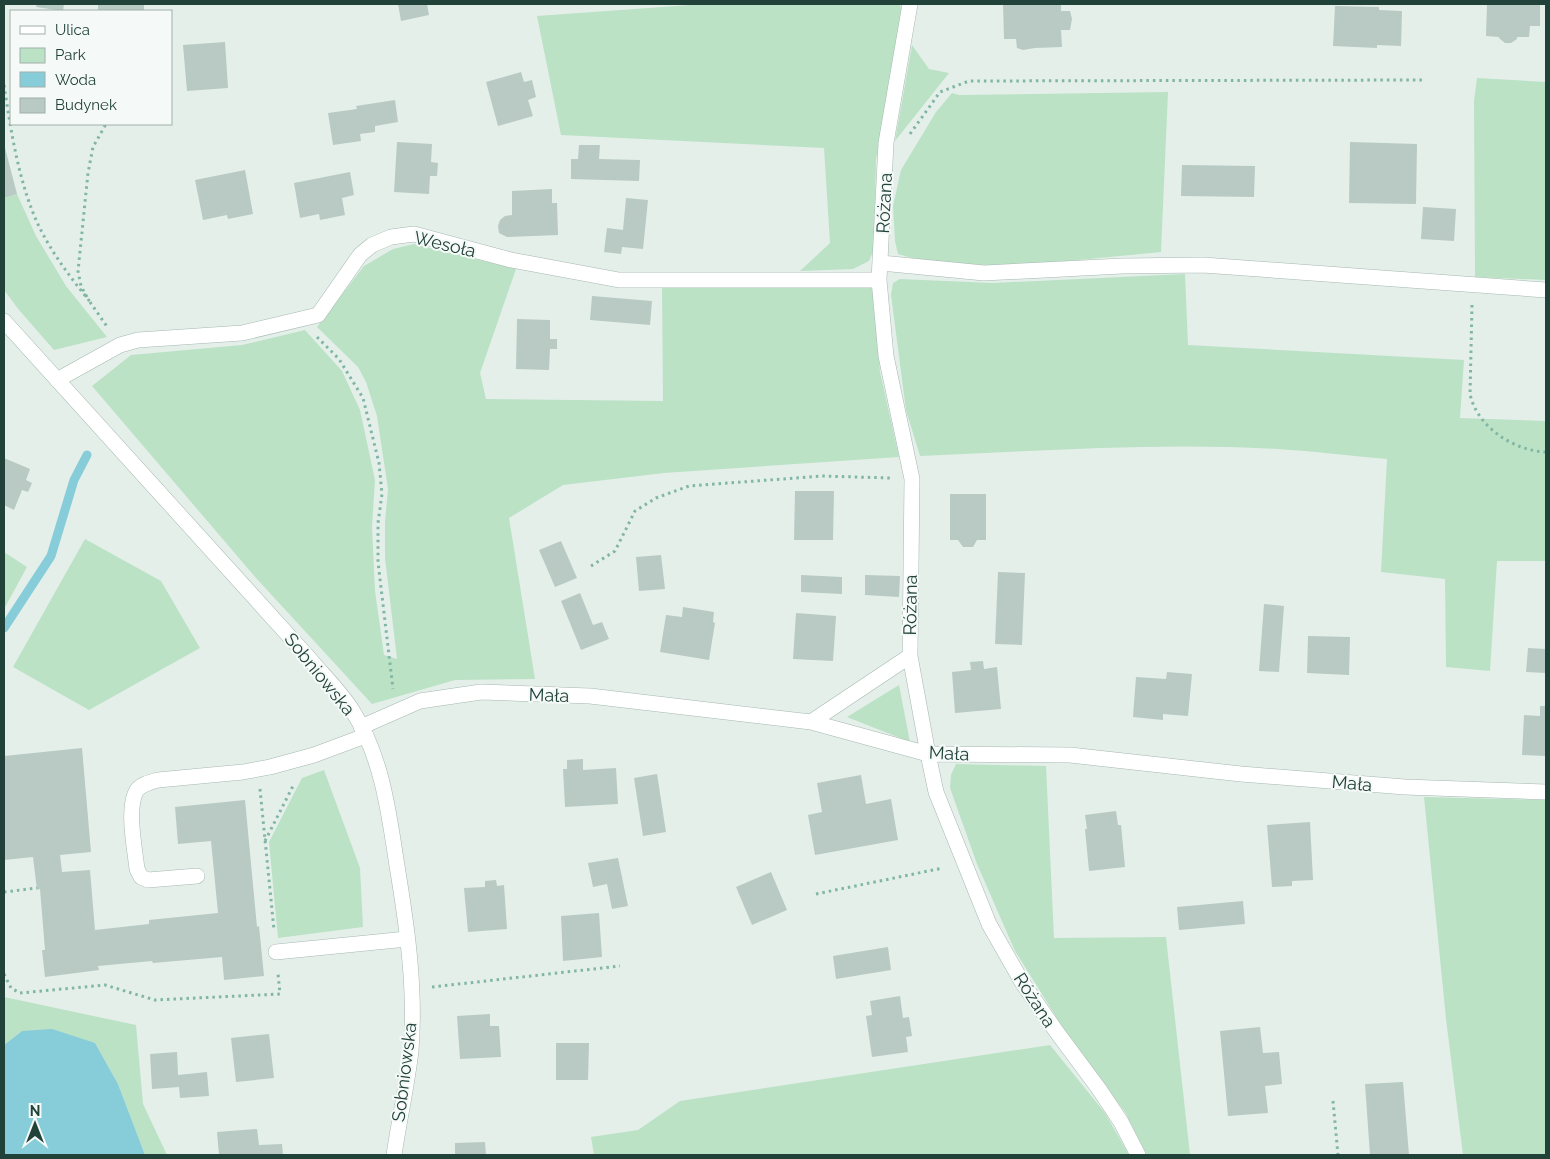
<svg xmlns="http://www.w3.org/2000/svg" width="1550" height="1159" font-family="Raleway,sans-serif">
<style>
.green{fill:#bbe2c5}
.water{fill:#87ccd9}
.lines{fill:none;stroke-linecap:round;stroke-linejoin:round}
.stream{stroke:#87ccd9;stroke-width:9}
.building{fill:#b8cac3}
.minor-casing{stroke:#a6b8b1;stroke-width:16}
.path{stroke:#81b5a5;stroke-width:3;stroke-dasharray:2.5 4;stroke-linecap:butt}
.minor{stroke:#fff;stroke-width:15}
.labels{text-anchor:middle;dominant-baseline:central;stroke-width:4;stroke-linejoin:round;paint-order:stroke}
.street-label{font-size:18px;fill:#214239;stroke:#f5faf8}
</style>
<rect width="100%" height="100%" fill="#e4efea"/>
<!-- green -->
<path class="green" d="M704 4H900L902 13 876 160 874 249 869 261 853 269 800 271 830 243 824 148 561 135 537 16Z
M912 45 929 69 949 73 895 141Z
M1477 78 1546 82V280L1475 277 1474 101Z
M1168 92 1161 252C1109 257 1057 263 1005 265 969 265 933 265 898 254L895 241 893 206 901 170 936 112 952 93 959 95Z
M17 194 36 236 66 286 107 337 54 350 19 310 4 290V198Z
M414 244 516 269 480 373 486 399 663 401 662 286 868 285 873 289 880 372 899 457 664 473 563 485 509 518 535 679 455 680 372 704 256 578 92 386 131 355 242 345 305 330 342 371 360 410 375 480 372 527 375 591 384 655 397 659 385 558V522L388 489 377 416 366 382 358 367 317 327 364 266 393 249Z
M1185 274 1188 345 1464 360 1460 418 1546 421V561H1497L1490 671 1446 667 1445 579 1381 572 1387 459C1350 456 1314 451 1277 449 1159 442 1039 451 920 456L906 410 891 295 893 283 900 279 992 283Z
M85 539 161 581 200 648 89 710 13 667Z
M4 552 27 567 4 609Z
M899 685 910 742 847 717Z
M956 764 1046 766 1054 938 1166 937 1190 1155H1147L1125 1112 1068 1036 1015 951 977 864 950 788 951 775Z
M324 770 360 868 363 927 278 938 269 842 302 778Z
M1424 797 1546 800V1155H1463L1446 1019Z
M4 997 136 1025 143 1104 167 1155H145L118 1084 95 1043 22 1031 4 1045Z
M1050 1045 1105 1113 1129 1155H594L591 1137 638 1130 680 1101Z"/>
<!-- water -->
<path class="water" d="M52 1029 95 1043 118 1084 145 1155H4V1045L22 1031Z"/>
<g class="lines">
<!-- stream -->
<path class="stream" d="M4 628 51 556 74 480 87 455"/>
</g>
<!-- building -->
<path class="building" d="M37 4H64L63 11 36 7Z
M98 4H144V11H98Z
M398 4H427L429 15 401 21Z
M1003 4H1061V11H1070L1072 19 1070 30H1061L1062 47 1035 48 1023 50 1017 48 1016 39H1004Z
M1487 4H1540V26H1530L1529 37H1517V39L1511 43H1505L1499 38V37L1486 36Z
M1335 6 1379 7V10L1402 11 1401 46 1377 45V48L1333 46Z
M225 42 228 88 187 91 183 45Z
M521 72 524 82 532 80 536 97 528 100 533 116 498 126 486 82Z
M395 100 398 122 375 126V132L360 134 361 141 333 145 328 113 357 109 356 106Z
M397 142 432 144 431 162 438 163 437 176H430L429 194 394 192Z
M1350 142 1417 144 1416 204 1349 203Z
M4 144 17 194 4 198Z
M579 145H600L599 159 640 160 639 181 571 179V159H578Z
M1182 165 1255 166 1254 197 1181 196Z
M245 170 253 214 228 219 227 215 203 220 195 180Z
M350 172 354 195 342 198 345 215 320 220 319 214 300 218 294 183Z
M552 189V203H557L558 235 507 237 499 233 498 226 500 220 505 216 512 215V191Z
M626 198 648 200 643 249 622 247 621 254 604 252 607 228 623 230Z
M1423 207 1456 209 1454 241 1421 239Z
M592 296 652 301 650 325 590 320Z
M517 319 550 320V339H557V349H550L549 370 516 369Z
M4 458 30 469 26 480 32 483 28 492 22 490 14 510 4 505Z
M795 491H834L833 540H794Z
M950 494H986V540H977L973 547H963L958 540H950Z
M561 541 577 578 555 587 539 550Z
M661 555 665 589 639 591 636 557Z
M998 572 1025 573 1022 645 995 644Z
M801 575 842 577V594L801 592Z
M865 575 900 576 899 597 865 595Z
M580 593 593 625 602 622 609 639 581 650 561 601Z
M1264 604 1284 606 1279 672 1259 671Z
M683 607 714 612 713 622 715 623 709 660 660 652 666 615 682 617Z
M796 613 836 616 833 661 793 659Z
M1308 636 1350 637 1349 675 1307 673Z
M1528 648 1546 649V673L1526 672Z
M983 661 984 669 997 667 1001 709 955 713 952 672 971 670 970 662Z
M1167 672 1192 674 1188 716 1163 714V720L1133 717 1136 677 1166 679Z
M1540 706H1546V756L1522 755 1524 715 1540 716Z
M82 748 91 852 60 855 62 872 90 870 95 930 149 924V920L218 913 211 841 178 844 175 807 245 800 257 927 259 926 264 976 224 980 222 957 153 963 152 961 98 966 99 970 45 977 42 950H45L40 889 37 890 33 857 4 860V756Z
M583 759V770L616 768 618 804 565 807 563 769H567V760Z
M657 774 666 832 643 836 634 778Z
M861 775 866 804 891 799 898 840 815 855 808 815 822 812 817 783Z
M1116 811 1118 825H1121L1125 867 1089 871 1085 829H1087L1085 815Z
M1310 822 1313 880 1292 881V886L1272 887 1267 825Z
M618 858 628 906 612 909 607 884 593 887 588 863Z
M771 872 787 910 752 925 736 887Z
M496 880 497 886 504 885 507 929 468 932 464 888 485 887V881Z
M1243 901 1245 924 1179 930 1177 907Z
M599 913 602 957 563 961 561 916Z
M888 947 891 970 836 979 833 956Z
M900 996 903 1018 909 1017 912 1036 906 1037 908 1052 872 1057 866 1016 872 1015 870 1001Z
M490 1014V1026H499L501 1057 460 1059 457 1016Z
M1260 1027 1263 1053 1279 1052 1282 1084 1265 1086 1268 1113 1228 1116 1220 1031Z
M269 1034 274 1078 236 1082 231 1038Z
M556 1043H589L588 1080H556Z
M177 1052 178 1075 207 1072 209 1096 180 1098 179 1087 152 1089 150 1054Z
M1403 1082 1409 1155H1370L1365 1084Z
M257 1129 259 1145 282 1144 283 1155H219L217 1132Z
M485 1142 486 1155H455V1143Z"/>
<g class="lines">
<!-- minor casing -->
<g class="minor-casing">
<path id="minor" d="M910 4 886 143 879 280 886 356 912 479 910 656 928 754 936 792 989 924 1022 982 1056 1031 1099 1089 1121 1122 1138 1155
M881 263 984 273 1122 266 1203 265 1546 290
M4 321 309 658C323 675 340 691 352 710 382 756 389 813 397 866 407 926 416 989 411 1051 407 1085 399 1121 394 1155
M57 380 120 345 138 340 242 333 318 315 360 255 372 245 391 237 414 234 511 260 619 280H879
M811 722 910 656
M361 727 420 701 481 692 590 696 811 722 928 754 1070 755 1241 774 1405 787 1546 792
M197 876 148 880 141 877 137 869C135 850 126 807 137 790 142 784 151 782 158 780L243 772 270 767 314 755 365 736
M276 952 407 939"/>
</g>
<!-- path -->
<path class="path" d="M4 85C11 131 18 178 36 220 50 251 70 277 91 303
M910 134 940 92 969 81 1422 80
M87 297 81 286 78 271 88 173 93 147 106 124
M90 302 108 328
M1472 305 1470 394C1477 427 1514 451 1546 452
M317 337 339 359 363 398 379 463 382 494 378 523V562L393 689
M591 566 615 551 635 511 656 498 689 486 822 476 891 478
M260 789 274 930
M265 841 294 784
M4 892 37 888
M816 894 943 868
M4 974 11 988 20 993 105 985 155 1000 280 994 278 974
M432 987 620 966
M1333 1101 1338 1155"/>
<!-- minor -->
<use href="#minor" class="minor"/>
</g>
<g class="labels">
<!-- street labels -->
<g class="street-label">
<text transform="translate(884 203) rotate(-87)">Różana</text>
<text transform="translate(445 244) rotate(13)">Wesoła</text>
<text transform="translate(910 605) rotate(-89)">Różana</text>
<text transform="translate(320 674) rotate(51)">Sobniowska</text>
<text transform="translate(549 695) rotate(2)">Mała</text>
<text transform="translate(949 753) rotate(3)">Mała</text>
<text transform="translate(1352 783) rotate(5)">Mała</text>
<text transform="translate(1035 1000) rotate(57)">Różana</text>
<text transform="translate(404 1072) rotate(-83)">Sobniowska</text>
</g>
</g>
<!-- border -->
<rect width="1550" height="1159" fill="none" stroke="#214239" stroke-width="10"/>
<!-- legend -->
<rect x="10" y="10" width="162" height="115" fill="#f5faf8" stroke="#a0b0ac"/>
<rect x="20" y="26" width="25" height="8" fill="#ffffff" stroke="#a0b0ac"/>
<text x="55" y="35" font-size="15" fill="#214239">Ulica</text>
<rect x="20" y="48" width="25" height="15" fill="#bbe2c5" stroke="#a0b0ac"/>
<text x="55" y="60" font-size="15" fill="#214239">Park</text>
<rect x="20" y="72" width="25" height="15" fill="#87ccd9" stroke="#a0b0ac"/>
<text x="55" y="85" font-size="15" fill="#214239">Woda</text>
<rect x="20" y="98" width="25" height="15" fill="#b8cac3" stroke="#a0b0ac"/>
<text x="55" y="110" font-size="15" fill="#214239">Budynek</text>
<!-- north arrow -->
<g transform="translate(35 1124)" stroke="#f5faf8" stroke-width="4" paint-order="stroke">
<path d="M0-4L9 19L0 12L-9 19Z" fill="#214239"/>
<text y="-8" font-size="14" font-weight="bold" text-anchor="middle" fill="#214239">N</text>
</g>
</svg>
